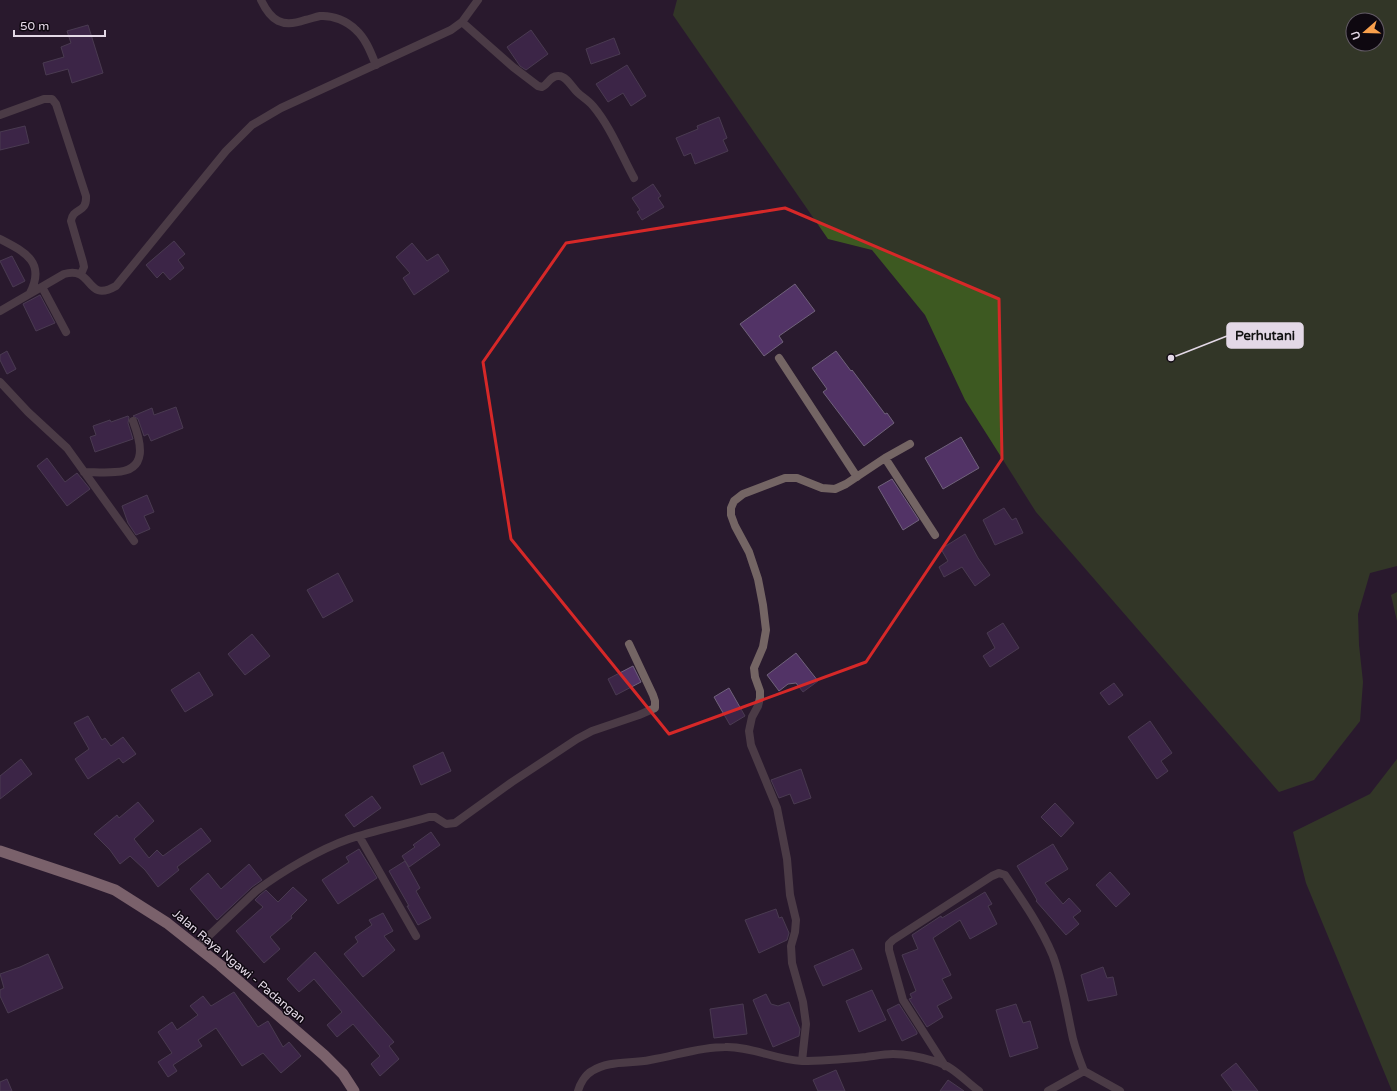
<svg xmlns="http://www.w3.org/2000/svg" width="1397" height="1091" font-family="'Varela Round',sans-serif">
<style>
.forest{fill:#3d5921;fill-rule:evenodd}
.building{fill:#523366;stroke:#70627b}
.lines{fill:none;stroke-linecap:round;stroke-linejoin:round}
.minor{stroke:#746564;stroke-width:8}
.trunk{stroke:#dbb8b6;stroke-width:11}
.marked{fill:none;stroke:#d62828;stroke-width:3;stroke-linejoin:round}
.labels{text-anchor:middle;dominant-baseline:central;stroke-width:3;stroke-linejoin:round;paint-order:stroke}
.street-label{font-size:12px;fill:#e3d8e6;stroke:#0e0810}
.leader{fill:none;stroke:#e3d8e6;stroke-width:1.5}
.callout-dot{fill:#e3d8e6;stroke:#0e0810;stroke-width:1.5}
.callout{fill:#e3d8e6;stroke:#e3d8e6;stroke-width:1.5}
.callout-label{font-size:13px;text-anchor:middle;font-weight:bold;fill:#111}
</style>
<rect width="100%" height="100%" fill="#291a2e"/>
<!-- forest -->
<path class="forest" d="M677 0H1397V566L1370 573 1358 614 1359 645 1363 682 1360 721 1314 780 1279 792 1036 512 965 400 925 315 872 250 828 239 673 15ZM1353 20H1377V44H1353Z
M1397 592V621L1391 595Z
M1397 759V1091H1392L1306 883 1293 832 1370 794Z"/>
<!-- building -->
<path class="building" d="M88 25 103 73 72 83 68 69 46 75 43 63 64 57 61 47 71 43 67 31Z
M531 30 548 54 526 70 520 66 507 47Z
M614 38 620 54 591 64 586 49Z
M627 65 646 96 631 106 623 93 608 102 596 84Z
M719 117 727 138 723 140 728 151 695 164 691 153 684 156 676 138 698 129 697 126Z
M25 126 29 143 0 150V132Z
M653 184 661 196 658 198 664 207 642 220 637 212 640 210 632 198Z
M174 241 185 254 178 260 184 268 170 280 163 272 157 278 146 265Z
M412 243 427 261 438 254 449 271 414 295 403 278 410 273 396 257Z
M12 256 25 281 13 287 0 261Z
M795 284 815 311 779 336 783 342 764 356 740 324Z
M40 295 55 323 36 331 23 304Z
M7 351 16 369 7 374 0 360V355Z
M836 351 851 371 852 370 885 414 887 413 894 423 864 446 823 392 827 389 812 368Z
M176 407 183 428 151 441 148 434 144 436 138 419 133 416 152 408 154 415Z
M128 416 129 417 128 423 133 439 95 452 90 437 96 435 93 426 110 420 111 422Z
M961 437 979 468 943 489 925 458Z
M47 458 65 482 77 473 90 489 67 506 37 466Z
M892 479 919 520 903 530 878 487Z
M147 495 154 512 144 516 150 529 136 535 128 523 122 506Z
M1004 508 1012 520 1016 518 1023 533 995 545 983 520Z
M965 534 978 558 990 575 975 586 962 567 944 577 939 567 948 561 941 549Z
M338 573 353 601 323 618 307 590Z
M1003 623 1019 648 990 667 983 656 995 648 987 633Z
M252 634 270 656 245 675 228 654Z
M796 653 818 681 803 692 796 683 788 684 779 691 767 675Z
M633 666 641 682 616 695 608 679Z
M199 672 213 695 185 712 171 690Z
M1114 683 1123 695 1109 705 1100 693Z
M729 688 745 716 730 725 714 697Z
M88 716 102 740 105 738 111 746 123 737 136 754 123 763 119 758 88 779 75 759 89 749 74 723Z
M1150 721 1172 753 1161 761 1168 771 1157 779 1128 737Z
M443 752 451 771 421 785 413 766Z
M21 759 32 774 0 799V776Z
M801 769 811 798 794 804 790 794 779 798 771 780Z
M372 796 381 808 354 827 345 815Z
M138 802 154 821 134 839 149 858 157 850 163 856 201 828 211 841 177 867 179 870 158 887 145 870 130 856 120 864 110 850 94 834 117 815 119 818Z
M1055 803 1074 823 1061 837 1041 817Z
M431 832 440 845 409 867 402 856 415 847 413 845Z
M1053 844 1068 869 1045 883 1063 904 1069 898 1081 911 1073 917 1079 924 1066 935 1036 901 1037 900 1017 866Z
M359 849 377 878 338 904 322 880 349 862 346 857Z
M405 861 420 888 416 891 431 918 418 925 407 906H409L389 871Z
M249 864 262 880 252 887 217 920 190 889 208 873 221 889Z
M1110 872 1130 894 1116 907 1096 885Z
M293 887 307 900 291 916 292 918 270 937 280 949 264 963 236 931 263 907 255 900 260 895 266 890 278 902Z
M985 892 992 904 988 906 997 924 970 939 960 920 933 938 951 975 942 979 952 998 937 1006 943 1017 927 1027 909 999 912 998 910 994 916 991 902 955 918 949 912 935 941 916 942 918Z
M776 909 779 918 782 917 789 933 787 940 759 953 745 920Z
M383 913 393 931 384 936 395 950 363 977 344 954 358 942 355 937 372 925 369 920Z
M853 949 862 969 823 986 814 966Z
M315 952 394 1042 389 1046 399 1059 380 1076 371 1064 380 1056 353 1024 337 1037 327 1025 342 1012 314 979 299 992 287 979Z
M48 954 63 988 8 1013 0 996V990L4 988 0 974 20 967Z
M1103 967 1107 978 1113 977 1117 995 1088 1001 1081 975Z
M872 990 886 1020 859 1032 846 1001Z
M234 992 258 1027 268 1021 283 1047 289 1042 301 1056 281 1073 263 1053 242 1066 216 1028 198 1040 202 1046 173 1065 177 1071 168 1077 158 1062 172 1053 158 1032 172 1022 177 1030 198 1015 190 1006 203 996 211 1006Z
M766 994 771 1004 778 1006 789 1002 800 1029 799 1036 773 1047 753 1000Z
M743 1004 747 1034 714 1038 710 1009Z
M899 1004 917 1032V1034L902 1041 887 1010Z
M1016 1004 1023 1023 1030 1021 1038 1048 1010 1057 996 1010Z
M1236 1063 1258 1091H1233L1221 1075Z
M836 1070 845 1091H818L813 1080Z
M7 1079 12 1091H0V1082Z
M948 1080 964 1091H940Z"/>
<g class="lines">
<!-- minor -->
<path class="minor" d="M261 0C271 21 282 28 305 20 310 19 315 17 320 16 333 15 347 21 356 30 366 39 371 53 376 65
M462 22 513 67 538 86 542 87C548 85 550 75 559 76 566 76 572 87 577 92 582 97 588 100 593 106 610 126 621 154 634 178
M0 115 44 99H52L56 104 86 196C87 214 73 207 71 221L83 262 84 267 81 274
M0 239C25 252 46 262 30 293
M42 287 66 332
M0 311 64 274C94 265 85 304 116 286L226 151 252 125 281 108 451 30 462 22 478 0
M779 358 857 477
M0 382 28 412 67 448 134 541
M885 458 935 535
M84 472C94 472 105 473 115 472 149 471 141 442 133 421
M359 836 416 936
M197 947 256 891C281 872 320 849 349 839 376 830 403 825 429 817H435L446 824 455 823 512 782 577 739 592 731 639 715 655 708V701L653 695 629 644
M802 1061 806 1024 803 1002 792 963 791 946 795 932 796 920 790 895 787 859 777 808 751 745 749 731 752 717 758 706 760 698V691L755 677 754 668 763 647 766 630 763 605 758 579 749 552 735 526 731 515V508L734 501 743 494 785 478H797L822 488 835 489 846 484 885 458 910 444
M945 1066 903 1000 889 950V944L893 940 992 876 999 873 1005 875C1023 901 1041 927 1053 956 1063 983 1067 1012 1073 1039 1076 1050 1080 1061 1084 1071
M578 1091C580 1084 585 1075 592 1071 609 1060 631 1064 650 1060 675 1056 699 1047 725 1047 751 1046 776 1060 802 1061 823 1061 845 1059 866 1057 874 1056 884 1054 893 1054 907 1054 921 1057 934 1061 952 1065 965 1081 979 1091
M1048 1091 1084 1071 1120 1091"/>
<!-- trunk -->
<path class="trunk" d="M0 851 87 880 115 890 167 923 220 965 324 1055 343 1074 354 1091"/>
</g>
<!-- marked area -->
<path d="M0 0H1397V1091H0ZM785 208 999 299 1002 459 866 662 669 734 511 539 483 362 566 243Z" fill="#291a2e" fill-opacity=".55" fill-rule="evenodd"/>
<path class="marked" d="M785 208 999 299 1002 459 866 662 669 734 511 539 483 362 566 243Z"/>
<g class="labels">
<!-- street labels -->
<g class="street-label">
<text transform="translate(239 966) rotate(40)">Jalan Raya Ngawi - Padangan</text>
</g>
</g>
<!-- callouts -->
<path class="leader" d="M1171 358L1227 336"/>
<circle class="callout-dot" cx="1171" cy="358" r="4"/>
<rect class="callout" x="1227" y="323" width="76" height="25" rx="4"/>
<g class="callout-label">
<text x="1265" y="340">Perhutani</text>
</g>
<!-- north arrow -->
<g transform="translate(1365 32) rotate(250)"><circle r="19" fill="#0e0810" stroke="#635b66"/>
<path d="M0-3L7 15L0 10L-7 15Z" fill="#f9a04c"/>
<text y="-6" font-size="11" font-weight="bold" text-anchor="middle" fill="#e3d8e6">U</text>
</g>
<!-- scale -->
<path d="M14 30v6h91v-6" fill="none" stroke="#e3d8e6" stroke-width="2"/>
<text x="20" y="30" font-size="12" fill="#e3d8e6" stroke="#0e0810" stroke-width="3" paint-order="stroke">50 m</text>
</svg>
